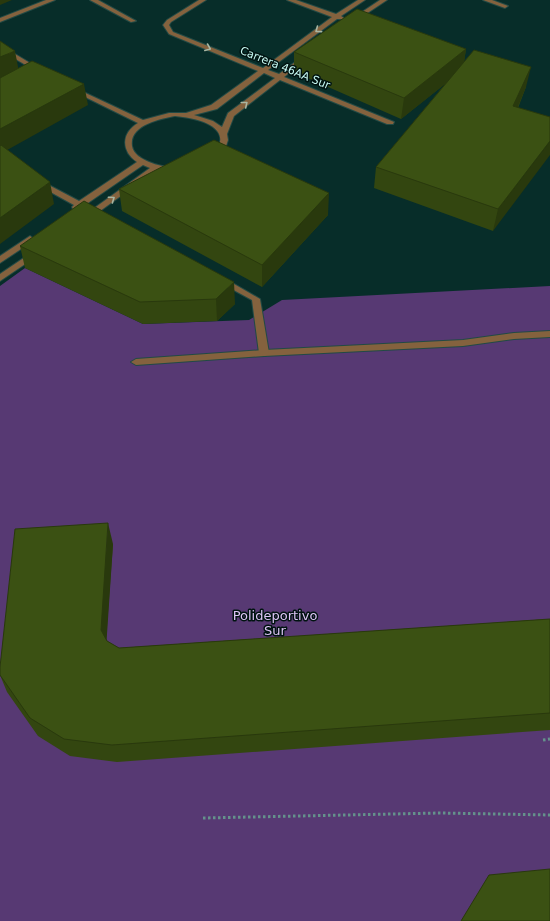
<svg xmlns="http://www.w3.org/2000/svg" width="550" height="921" font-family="'DejaVu Sans',sans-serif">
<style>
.green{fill:#573973}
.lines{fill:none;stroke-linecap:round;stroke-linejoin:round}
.lane-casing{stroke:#224a45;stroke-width:2}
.street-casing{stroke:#224a45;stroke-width:2}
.path{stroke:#65928c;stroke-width:3;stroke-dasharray:2.5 2.5;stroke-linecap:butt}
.lane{fill:#84623e;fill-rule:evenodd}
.street{fill:#84623e;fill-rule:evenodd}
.wall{fill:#334610}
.shaded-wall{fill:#29390d}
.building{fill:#3b5113;stroke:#29390d}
.oneway{stroke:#a9b6a2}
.labels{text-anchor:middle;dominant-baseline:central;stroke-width:3;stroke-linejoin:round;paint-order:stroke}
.far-street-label{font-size:11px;fill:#c8fbf4;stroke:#001311}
.park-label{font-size:13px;fill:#dcc4f5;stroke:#001311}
</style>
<rect width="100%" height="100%" fill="#072d29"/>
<!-- green -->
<path class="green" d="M25 268 143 324 249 320 282 300 550 286V921H0V286Z"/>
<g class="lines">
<!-- lane casing -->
<g class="lane-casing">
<path id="lane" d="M550 331V337L514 339 463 346 264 356 136 365 131 362 136 359 264 350 463 340 514 333Z"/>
</g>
<!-- street casing -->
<g class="street-casing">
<path id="street" d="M46 0H55L0 22V18Z
M90 0H98L136 21 131 22Z
M199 0H206L171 22 169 25 173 32 263 68 332 17 287 0H296L336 14 358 0H365L341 16 344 18 343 19H337L268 70 279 74 302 57H306V59L284 77 394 122 393 124H387L280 80 234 116 227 134 228 140 225 149 218 158 200 167 187 170 176 171 158 169 89 219H83L82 217 87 212 80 208 73 209 72 207 74 205 36 184 37 182H43L79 201 137 162C121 151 121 133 138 123L73 91V89H77L143 120 169 113H186L211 105 258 71 169 34 163 25 167 20ZM264 73 275 78 228 113 222 127 213 121 194 115 217 109ZM175 116C266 125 200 184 149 162 142 159 133 154 132 146 129 125 160 119 175 116ZM143 165 150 168 93 209 85 205Z
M380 0H387L357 20H353V18Z
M483 0H492L508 6 505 8Z
M0 45 40 69 41 70 36 71 0 50Z
M30 236 34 239 33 241 0 263V256Z
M34 251 38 254 37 256 0 281V274Z
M222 277 260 299 269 353 267 355 264 356 259 353 252 300 219 282 218 280 219 278Z"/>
</g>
<!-- path -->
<path class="path" d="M543 740 550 739
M203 818 440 813 550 815"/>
<!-- lane -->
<use href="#lane" class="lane"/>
<!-- street -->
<use href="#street" class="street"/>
</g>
<!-- wall -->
<path class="wall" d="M466 49 464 62 526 87 518 108 550 117 493 231 374 188 376 167 446 83 401 119 294 72V52Z
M119 189 328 215 262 287 122 211Z
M20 246 235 304 217 321 143 324 25 268Z
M113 544 106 640 107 641 119 648 550 619V730L117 762 70 756 38 736 7 692 0 675V667Z"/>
<!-- shaded-wall -->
<path class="shaded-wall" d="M0 0H12L0 5Z
M466 49 463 70 401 119 404 98Z
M15 51 19 72 0 80V57Z
M531 67 526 87 509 128 513 106Z
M84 84 88 105 0 154V129Z
M550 141V155L493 231 498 209Z
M50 182 54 204 0 244V218Z
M329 193 328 215 262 287V265Z
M234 282 235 304 217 321 216 299Z
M108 523 113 544 106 649 101 630Z"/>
<!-- building -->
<path class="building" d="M357 9 466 49 404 98 294 52Z
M0 41 15 51 0 57Z
M474 50 531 67 513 106 550 117V141L498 209 376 167Z
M32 61 84 84 0 129V78Z
M214 140 329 193 262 265 119 189Z
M1 145 50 182 0 218V146Z
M84 201 234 282 216 299 140 302 20 246Z
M108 523 101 630 107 641 119 648 550 619V713L112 745 64 739 30 718 0 675V667L15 529Z
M550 869V921H461L489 875Z"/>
<!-- one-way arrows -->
<defs><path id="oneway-chevron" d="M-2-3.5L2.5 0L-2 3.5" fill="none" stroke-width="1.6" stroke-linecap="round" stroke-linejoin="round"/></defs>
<g class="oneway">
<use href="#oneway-chevron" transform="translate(318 30) rotate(143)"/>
<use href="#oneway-chevron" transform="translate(208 48) rotate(22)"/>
<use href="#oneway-chevron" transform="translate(245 104) rotate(-39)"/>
<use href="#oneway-chevron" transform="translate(112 199) rotate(-35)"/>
</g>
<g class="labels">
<!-- far-street labels -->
<g class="far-street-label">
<text transform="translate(285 68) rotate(22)">Carrera 46AA Sur</text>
</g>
<!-- park labels -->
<g class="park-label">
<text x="275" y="615">Polideportivo<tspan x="275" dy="15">Sur</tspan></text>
</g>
</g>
</svg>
